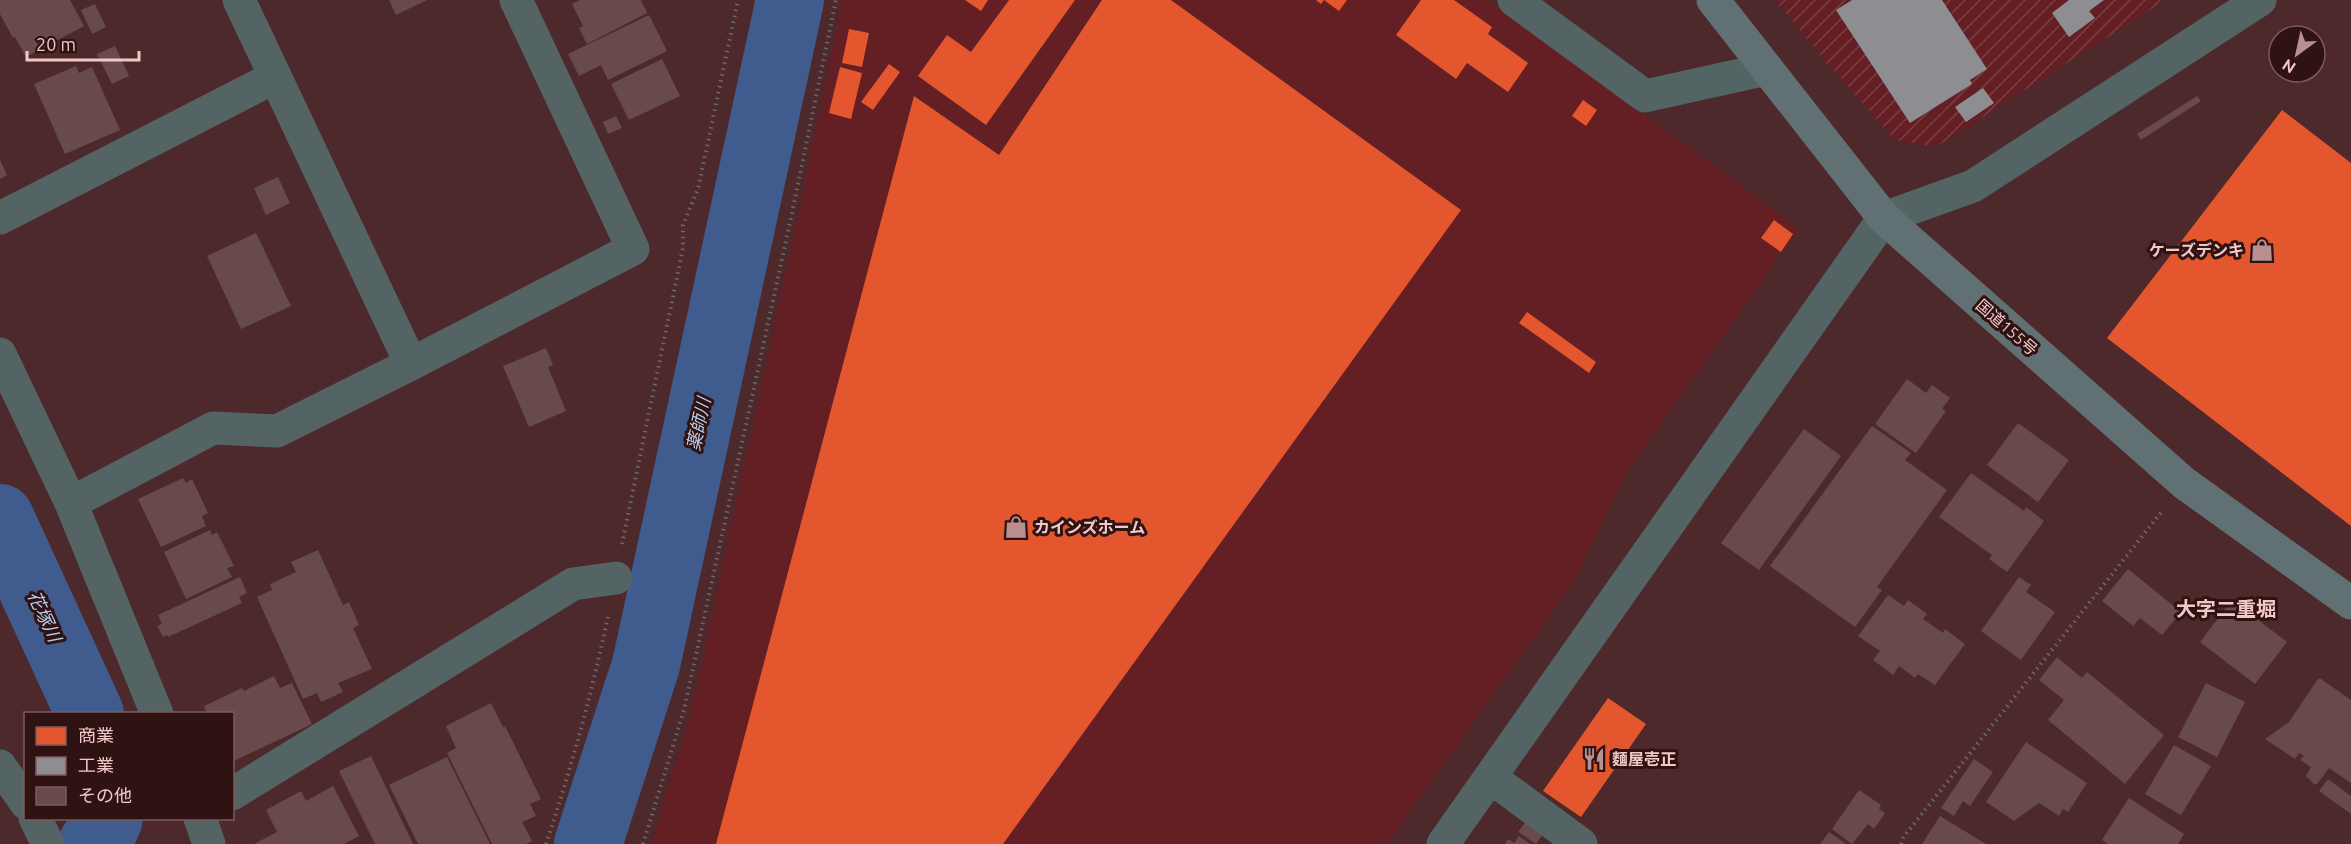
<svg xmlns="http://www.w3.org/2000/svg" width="2351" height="844" font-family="Ubuntu,'Noto Sans JP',sans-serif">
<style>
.built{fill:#641f24}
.industrial{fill:url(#industrial-furrows)}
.shops{fill:#e4572e}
.industry{fill:#8d8d92}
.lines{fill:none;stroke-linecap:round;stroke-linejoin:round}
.river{stroke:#405c8e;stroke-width:68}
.building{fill:#684a4c}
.path{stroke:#6a6a6c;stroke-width:4;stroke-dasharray:1.5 4.5;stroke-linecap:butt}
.minor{stroke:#546465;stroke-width:33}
.highway{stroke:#617173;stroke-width:33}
.labels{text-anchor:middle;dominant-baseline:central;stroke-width:6;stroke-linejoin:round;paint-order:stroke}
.poi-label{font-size:16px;font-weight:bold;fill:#f2c8c7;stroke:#2f1212;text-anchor:start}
.street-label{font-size:16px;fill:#f2c8c7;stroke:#2f1212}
.water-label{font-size:18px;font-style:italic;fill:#baceef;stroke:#2f1212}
.quarter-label{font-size:20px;font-weight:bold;fill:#f2c8c7;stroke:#2f1212}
</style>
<defs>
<pattern id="industrial-furrows" width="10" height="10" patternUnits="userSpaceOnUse" patternTransform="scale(1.5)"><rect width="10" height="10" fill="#641f24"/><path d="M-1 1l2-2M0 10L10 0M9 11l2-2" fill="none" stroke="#7b3e42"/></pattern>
</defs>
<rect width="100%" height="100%" fill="#4d292c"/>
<!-- built -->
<path class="built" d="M842 0H1489L1799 228 1625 475 1574 582 1387 844H651L691 712 798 215Z"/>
<!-- industrial -->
<path class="industrial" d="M1775 0H2165L1936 147 1895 140 1826 62Z"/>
<!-- shops -->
<path class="shops" d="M965 0H988L981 11Z
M1009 0H1075L986 125 918 76 947 35 971 52Z
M1102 0H1171L1461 210 1003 844H716L914 96 999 155Z
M1316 0H1347L1339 11 1324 0 1321 4Z
M1421 0H1454L1492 27 1488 34 1528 63 1508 92 1467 63 1456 79 1396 35Z
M849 29 869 33 862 67 842 63Z
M889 64 900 72 873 110 861 102Z
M840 67 862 73 851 119 829 113Z
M1583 100 1597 110 1586 126 1572 116Z
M2282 110 2351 163V526L2107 338Z
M1774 220 1793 234 1781 252 1761 238Z
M1527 312 1596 362 1589 373 1519 323Z
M1608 698 1646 724 1581 817 1543 791Z"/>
<!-- industry -->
<path class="industry" d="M1852 0H1942L1987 69 1970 80 1972 84 1910 123 1836 10Z
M2069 0H2104L2089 11 2095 18 2069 37 2052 13Z
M1983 88 1994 103 1966 122 1955 107Z"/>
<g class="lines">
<!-- river -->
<path class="river" d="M0 518 90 714
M92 844 103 832 109 818
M588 844 646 665 790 0"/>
</g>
<!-- building -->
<path class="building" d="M0 0H70L84 26 26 57 15 37 13 38 0 14Z
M389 0H427L396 15Z
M580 0H641L647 13 587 44 579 28 583 26 572 4Z
M95 4 106 27 92 34 81 10Z
M649 15 667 51 608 80 601 65 579 76 568 54Z
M115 46 129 76 112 84 97 54Z
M662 59 680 96 629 120 611 84Z
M76 66 79 73 92 67 120 130 65 154 34 84Z
M2197 96 2201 101 2141 140 2137 134Z
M616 116 622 128 608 134 603 122Z
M0 160 7 175 0 179Z
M278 177 290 203 266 215 254 188Z
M256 233 291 306 241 329 207 256Z
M546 348 553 365 548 367 566 411 529 427 503 366Z
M1907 379 1926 393 1932 385 1950 398 1942 409 1946 411 1916 453 1875 424Z
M2018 423 2069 460 2038 502 1987 465Z
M1872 426 1911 453 1905 460 1947 490 1877 587 1882 590 1855 627 1770 566Z
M1804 429 1841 456 1759 570 1721 543Z
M1971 473 2024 511 2026 507 2044 521 2007 572 1989 559 1992 555 1939 517Z
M183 478 186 483 192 479 208 513 202 516 206 526 161 547 138 499Z
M210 530 212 535 217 532 234 566 227 568 232 577 186 599 164 552Z
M318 550 343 605 349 602 359 625 353 628 372 669 338 683 343 692 321 702 317 693 303 699 257 597 272 590 270 584 296 572 291 562Z
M2128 569 2181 612 2162 635 2140 618 2133 626 2102 601Z
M240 577 247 593 239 597 242 603 168 637V635L163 637 157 626 162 624 158 615Z
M2019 577 2031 585 2026 592 2055 612 2021 660 1981 631Z
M1888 595 1904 606 1908 600 1927 614 1923 619 1943 633 1945 629 1965 644 1935 685 1918 674 1915 678 1899 666 1893 675 1873 660 1880 651 1858 636Z
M2232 600 2287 642 2255 684 2200 642Z
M2057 657 2082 678 2087 672 2164 735 2125 784 2048 720 2064 700 2039 680Z
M274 676 280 688 292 683 312 724 232 762V714H207L204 706 242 688 244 691Z
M2318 679H2321L2351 700V783L2329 768 2317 784H2314L2306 776 2311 767 2300 760 2304 756 2299 753 2295 759 2265 739 2289 722Z
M2206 683 2245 702 2217 757 2178 737Z
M491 703 503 727 505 726 541 799 530 804 536 816 522 822 532 841 526 844H492L447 753 456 748 446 726Z
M2026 742 2087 783 2068 812 2063 809 2059 816 2039 803 2014 821 1986 802Z
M2174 745 2211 766 2181 815 2145 794Z
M371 756 413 844H375L339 771Z
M447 757 490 844H418L389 785Z
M1974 759 1993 772 1970 806 1963 801 1954 816 1941 808Z
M2328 779 2351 796V814L2319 791Z
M333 786 359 836 344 844H254L277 832 266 810 301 791 306 801Z
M1859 790 1881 805 1879 809 1885 813 1874 829 1868 824 1852 844 1832 829Z
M2129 798 2184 834 2178 844H2108L2102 840Z
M1530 816 1547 828 1536 844 1518 832Z
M1940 816 1986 844H1922Z
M1829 832 1846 844H1820Z
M1519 836 1530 844H1505L1508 839 1514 843Z"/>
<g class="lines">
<!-- path -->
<path class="path" d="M622 544 683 248V225L698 189 738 0
M546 844C571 769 592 693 608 616
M643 844 684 710 792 213 836 0
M1901 844 1902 839 2163 510"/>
<!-- minor -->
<path class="minor" d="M239 0 411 364
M1514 0 1645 96 1767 69
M0 218 275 77
M0 354 71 503 157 714
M71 503 213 428 277 431 411 364 633 249 516 0
M0 766 26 803
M1490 777 1581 844
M232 794 573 584 616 578
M35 818 48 844
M200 818 209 844
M1443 844 1884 218 1973 186 2260 0"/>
<!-- highway -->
<path class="highway" d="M1713 0 1884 218 2184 483 2351 603"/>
</g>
<!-- icons -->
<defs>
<g id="shop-bare" transform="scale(1.8)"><path d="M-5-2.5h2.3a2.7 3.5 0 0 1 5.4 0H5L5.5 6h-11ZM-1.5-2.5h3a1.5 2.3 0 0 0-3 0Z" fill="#b89091" stroke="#2f1212" stroke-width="2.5" paint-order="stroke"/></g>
<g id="restaurant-bare" transform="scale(1.8)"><path d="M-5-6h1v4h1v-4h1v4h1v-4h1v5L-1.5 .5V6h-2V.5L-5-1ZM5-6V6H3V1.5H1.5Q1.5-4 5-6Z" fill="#b89091" stroke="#2f1212" stroke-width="2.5" paint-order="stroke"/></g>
</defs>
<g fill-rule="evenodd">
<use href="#shop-bare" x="2262" y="250"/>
<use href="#shop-bare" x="1016" y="527"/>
<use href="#restaurant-bare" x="1594" y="759"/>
</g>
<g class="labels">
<!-- poi labels -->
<g class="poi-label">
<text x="2244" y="250" text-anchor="end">ケーズデンキ</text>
<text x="1034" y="527">カインズホーム</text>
<text x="1612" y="759">麵屋壱正</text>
</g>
<!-- street labels -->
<g class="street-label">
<text transform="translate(2007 327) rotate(41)">国道155号</text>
</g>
<!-- water labels -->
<g class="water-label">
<text transform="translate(698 424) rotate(-78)">薬師川</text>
<text transform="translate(45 616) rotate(65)">花塚川</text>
</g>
<!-- quarter labels -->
<g class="quarter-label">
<text x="2226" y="608">大字二重堀</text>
</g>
</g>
<!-- legend -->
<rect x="24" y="712" width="210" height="108" fill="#2f1212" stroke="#7d5b5a" stroke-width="1.5"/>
<rect x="36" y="727" width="30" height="18" fill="#e4572e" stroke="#7d5b5a" stroke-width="1.5"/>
<text x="78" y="742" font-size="18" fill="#f2c8c7">商業</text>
<rect x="36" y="757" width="30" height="18" fill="#8d8d92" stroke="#7d5b5a" stroke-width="1.5"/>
<text x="78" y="772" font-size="18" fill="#f2c8c7">工業</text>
<rect x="36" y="787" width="30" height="18" fill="#684a4c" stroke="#7d5b5a" stroke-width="1.5"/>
<text x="78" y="802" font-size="18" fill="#f2c8c7">その他</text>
<!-- north arrow -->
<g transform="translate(2297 54) rotate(213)"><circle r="28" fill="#2f1212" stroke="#7d5b5a" stroke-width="1.5"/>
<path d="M0-4.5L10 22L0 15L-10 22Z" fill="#b89091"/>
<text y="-9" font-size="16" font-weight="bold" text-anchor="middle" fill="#f2c8c7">N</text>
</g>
<!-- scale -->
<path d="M27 51v9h112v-9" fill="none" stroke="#f2c8c7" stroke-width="3"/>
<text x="36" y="51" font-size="18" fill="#f2c8c7" stroke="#2f1212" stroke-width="4.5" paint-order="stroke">20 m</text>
</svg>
